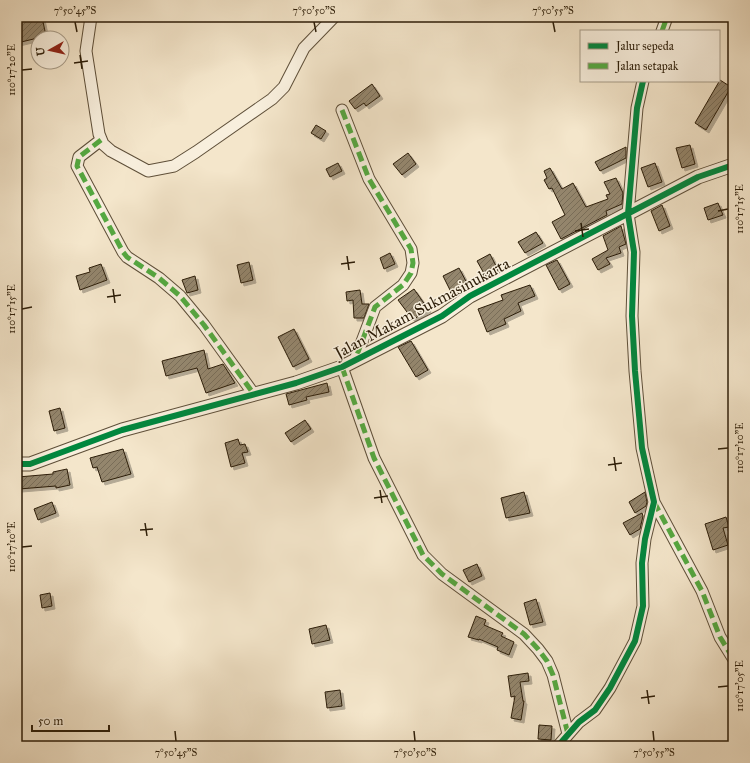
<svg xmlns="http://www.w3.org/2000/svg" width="750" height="763" font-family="'IM FELL Great Primer',serif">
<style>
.building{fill:url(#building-hatch);stroke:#2c1d08;filter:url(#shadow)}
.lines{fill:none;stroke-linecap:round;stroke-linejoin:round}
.minor-casing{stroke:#5e4f39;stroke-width:13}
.tertiary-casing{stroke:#5e4f39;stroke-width:15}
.minor{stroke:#f8efdd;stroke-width:11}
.tertiary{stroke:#f8efdd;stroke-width:13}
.quiet{stroke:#54a941;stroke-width:5;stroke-dasharray:10 5;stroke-linecap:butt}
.cycleway-casing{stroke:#f8efdd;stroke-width:8}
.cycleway{stroke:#00873e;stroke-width:6}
.ticks{fill:none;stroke:#2c1d08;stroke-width:1.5}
.labels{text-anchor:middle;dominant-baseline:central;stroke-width:3;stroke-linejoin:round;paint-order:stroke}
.street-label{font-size:16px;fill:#2c1d08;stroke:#f8efdd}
.neatline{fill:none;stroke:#2c1d08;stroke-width:1.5}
.ticks-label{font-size:10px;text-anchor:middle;fill:#2c1d08}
</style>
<defs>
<pattern id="building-hatch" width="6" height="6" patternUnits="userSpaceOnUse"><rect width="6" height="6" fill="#94866d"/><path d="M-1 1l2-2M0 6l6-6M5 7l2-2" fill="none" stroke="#796d58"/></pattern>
<filter id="shadow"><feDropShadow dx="3" dy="3" stdDeviation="0" flood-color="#0004"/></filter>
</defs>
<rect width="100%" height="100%" fill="#f4e6cb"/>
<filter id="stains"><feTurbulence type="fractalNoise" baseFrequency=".005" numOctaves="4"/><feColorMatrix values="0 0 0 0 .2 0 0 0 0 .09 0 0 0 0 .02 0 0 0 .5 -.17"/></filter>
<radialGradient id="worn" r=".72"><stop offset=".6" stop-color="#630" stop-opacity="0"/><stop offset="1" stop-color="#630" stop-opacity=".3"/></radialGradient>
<!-- building -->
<path class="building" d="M17 17H42L46 36 17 43Z
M720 80 731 87 706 130 695 123Z
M372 84 380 96 366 106 364 103 355 109 349 101Z
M316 125 326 131 321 139 311 133Z
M690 145 695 164 682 168 676 148Z
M626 147V158L600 171 595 162Z
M408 153 416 164 402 175 393 164Z
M338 163 342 171 330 177 326 169Z
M655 163 662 182 648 187 641 168Z
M550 168 562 189 573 183 586 207 608 199 606 195 610 194 604 182 616 178 623 193 622 204 606 211 607 215 561 239 552 222 565 215 552 188 549 189 544 180 547 178 544 171Z
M718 203 723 215 708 220 704 208Z
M662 205 670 226 659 231 651 211Z
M621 226 626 244 619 247 621 253 606 258 610 264 598 270 592 259 608 250 603 236Z
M536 232 543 243 525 253 518 242Z
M390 253 395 264 384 269 380 258Z
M490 254 498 270 486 277 477 261Z
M557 260 570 284 559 290 546 265Z
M249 262 253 280 241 283 237 265Z
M101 264 107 280 80 290 76 276 90 272 89 268Z
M459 268 468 285 452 294 443 276Z
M195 276 198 290 187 293 182 280Z
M530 285 535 296 518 303 521 311 504 319 506 324 487 332 478 309 503 300 501 295Z
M414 289 428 309 413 320 398 300Z
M360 290 362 304H369L364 318H354L353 300 347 301 346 292Z
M294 329 309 359 293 367 278 337Z
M411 341 428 370 416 377 398 347Z
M204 350 208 369 223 364 235 383 206 393 197 368 166 376 162 361Z
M327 383 329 392 306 397 307 400 289 405 286 394Z
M60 408 65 428 54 431 49 411Z
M305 420 311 429 291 442 285 433Z
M238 439 240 445 245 444 248 452 242 453 245 463 231 467 225 443Z
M123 449 131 474 102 482 97 467 93 468 90 458Z
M67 469 70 485 56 488V486L19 489 18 477 53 474V472Z
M524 492 530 513 506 518 501 498Z
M645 492 647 502 646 506 635 513 629 502Z
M52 502 56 513 38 520 34 509Z
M642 513 643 516 640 529 630 535 623 523Z
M726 517 729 527 723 528 728 545 713 550 705 524Z
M477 564 482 576 469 582 463 570Z
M50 593 52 606 42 608 40 595Z
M536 599 543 622 530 625 524 603Z
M476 616 486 620 484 625 503 633 501 636 514 642 509 655 497 650 498 647 479 639V640L468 637Z
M326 625 330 640 312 644 309 629Z
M528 673 529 681 520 682 523 701H524L521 720 511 718 515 696 511 697 508 676Z
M340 690 342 706 327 708 325 692Z
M539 725 552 726 551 740 538 739Z"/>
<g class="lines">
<!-- minor casing -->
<g class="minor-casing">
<path id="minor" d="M91 17 86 51 99 134 103 144 111 151 148 171 174 166 196 152 272 99 284 87 304 48 334 17
M662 31 667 17
M342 110 369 179 411 249 413 263 411 273 403 285 375 307 355 360
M101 140 79 157 77 166 123 252 127 257 159 278 180 296 204 325 253 393
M342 367 374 458 423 555 442 574 524 634 538 649 547 661 553 675 568 734
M654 502 702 591 720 637 733 658
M558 746 579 722 595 710 610 688 635 641 643 606 642 563 645 539 654 502 642 448 635 371 632 316 634 252 628 214 637 108 643 81"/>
</g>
<!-- tertiary casing -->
<g class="tertiary-casing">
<path id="tertiary" d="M17 464H30L122 430 296 383 342 367 442 316 470 296 698 177 733 165"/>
</g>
<!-- minor -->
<use href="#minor" class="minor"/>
<!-- tertiary -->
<use href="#tertiary" class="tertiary"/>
<!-- quiet -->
<path class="quiet" d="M662 31 667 17
M342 110 369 179 411 249 413 263 411 273 403 285 375 307 355 360
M101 140 79 157 77 166 123 252 127 257 159 278 180 296 204 325 253 393
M342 367 374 458 423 555 442 574 524 634 538 649 547 661 553 675 568 734
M654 502 702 591 720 637 733 658"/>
<!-- cycleway casing -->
<g class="cycleway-casing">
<path id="cycleway" d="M17 464H30L122 430 296 383 342 367 442 316 470 296 698 177 733 165
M558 746 579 722 595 710 610 688 635 641 643 606 642 563 645 539 654 502 642 448 635 371 632 316 634 252 628 214 637 108 643 81"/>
</g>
<!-- cycleway -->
<use href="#cycleway" class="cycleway"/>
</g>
<!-- ticks -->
<path class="ticks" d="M75 22 77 32M314 22 316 32M553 22 555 32M80 55 82 69M74 63 88 61M22 70 32 69M718 211 728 209M581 223 583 237M575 231 589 229M347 256 349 270M341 264 355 262M113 289 115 303M107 297 121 295M22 309 32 307M718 449 728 448M614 457 616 471M608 465 622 463M380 490 382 503M374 498 388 496M145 523 147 536M140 530 153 529M22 547 32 546M718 687 728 686M647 690 649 704M641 698 655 696M175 731 176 741M414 731 415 741M653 731 654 741"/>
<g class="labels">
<!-- street labels -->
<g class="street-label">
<text transform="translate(422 308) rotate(-28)">Jalan Makam Sukmasinukarta</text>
</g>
</g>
<!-- margin -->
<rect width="750" height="763" fill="none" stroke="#f4e6cb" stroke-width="44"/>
<!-- legend -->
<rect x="580" y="30" width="140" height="52" fill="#f8efdd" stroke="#a69b88"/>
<rect x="588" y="43" width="20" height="6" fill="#00873e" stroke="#a69b88"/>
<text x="616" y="50" font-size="12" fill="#2c1d08">Jalur sepeda</text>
<rect x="588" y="63" width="20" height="6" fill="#54a941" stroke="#a69b88"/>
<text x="616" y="70" font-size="12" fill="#2c1d08">Jalan setapak</text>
<!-- north arrow -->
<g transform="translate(50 50) rotate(262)"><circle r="19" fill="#f8efdd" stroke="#a69b88"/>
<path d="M0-3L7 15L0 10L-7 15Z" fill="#8f2418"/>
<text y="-6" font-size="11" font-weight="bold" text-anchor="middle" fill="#2c1d08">U</text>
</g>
<!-- scale -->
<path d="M32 725v6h77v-6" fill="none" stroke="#2c1d08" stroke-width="2"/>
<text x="38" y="725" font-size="12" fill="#2c1d08" stroke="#f8efdd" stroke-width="3" paint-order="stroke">50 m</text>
<rect x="22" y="22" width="706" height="719" class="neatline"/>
<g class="ticks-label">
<text x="75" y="14">7°50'45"S</text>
<text x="314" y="14">7°50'50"S</text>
<text x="553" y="14">7°50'55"S</text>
<text transform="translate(11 70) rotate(-90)" y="4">110°17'20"E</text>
<text transform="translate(739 209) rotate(-90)" y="4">110°17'15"E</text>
<text transform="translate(11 309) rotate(-90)" y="4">110°17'15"E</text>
<text transform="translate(739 448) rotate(-90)" y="4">110°17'10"E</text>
<text transform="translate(11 547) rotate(-90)" y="4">110°17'10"E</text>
<text transform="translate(739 686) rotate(-90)" y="4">110°17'05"E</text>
<text x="176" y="756">7°50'45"S</text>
<text x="415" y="756">7°50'50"S</text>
<text x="654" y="756">7°50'55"S</text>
</g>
<rect width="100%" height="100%" filter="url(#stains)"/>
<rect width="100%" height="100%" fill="url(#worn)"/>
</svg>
